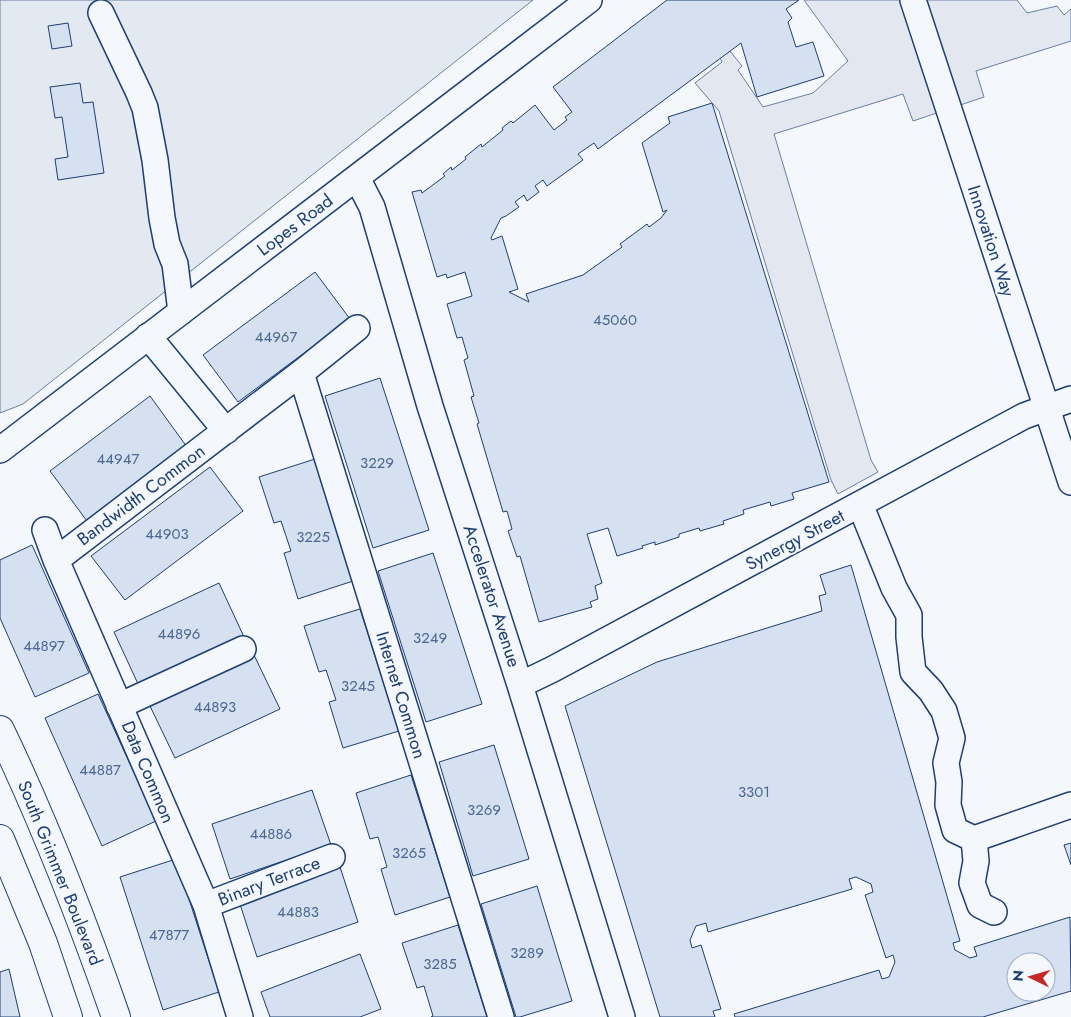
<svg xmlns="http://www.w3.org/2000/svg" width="1071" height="1017" font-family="Jost,sans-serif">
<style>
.green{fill:#e3e9f0;stroke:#687fa3}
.parking{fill:#e3e8f0;stroke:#687fa3}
.building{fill:#d5e0f0;stroke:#1d3f73;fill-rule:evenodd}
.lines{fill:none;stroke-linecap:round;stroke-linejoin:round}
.minor-casing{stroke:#1d3f73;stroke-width:28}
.major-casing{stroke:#1d3f73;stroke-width:30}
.minor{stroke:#f4f7fb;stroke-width:25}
.major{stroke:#f4f7fb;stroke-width:28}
.labels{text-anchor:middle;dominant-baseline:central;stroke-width:4;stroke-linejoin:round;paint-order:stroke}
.number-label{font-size:15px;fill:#4b6792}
.street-label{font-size:18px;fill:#1d3f73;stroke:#f4f7fb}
</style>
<rect width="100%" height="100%" fill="#f4f7fb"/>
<!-- green -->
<path class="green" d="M0 0H533L23 404 0 413Z"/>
<!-- parking -->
<path class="parking" d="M804 0H1017L1027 13 1057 6 1064 15 1071 9V41L976 71 984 97 913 121 903 94 774 134 871 460 878 472 838 494 831 480 719 111 695 83 722 62 720 58 730 51 742 66 738 70 763 107 813 93 848 61Z"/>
<!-- building -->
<path class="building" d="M667 0H799L786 9 792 18 788 22 796 47 813 42 824 76 757 97 741 43 598 149 594 143 578 154 583 160 547 186 543 180 535 186 539 192 527 201 524 195 515 202 519 207 506 216 501 218 491 238 492 240 502 236 518 289 509 292 529 302 526 294 583 275 622 247 620 244 647 224 649 227 661 218 667 210 663 212 642 143 670 123 668 117 712 103 829 482 792 493 794 499 771 506 770 502 743 510 744 514 723 521 724 524 700 531 699 528 679 534V537L655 545V542L642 546 643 548 617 556 608 528 587 534 602 583 595 586 598 599 590 602 592 607 539 622 520 556 517 557 508 531 512 529 507 511 503 512 477 424 479 423 471 397 474 396 464 360 468 358 462 337 457 338 447 304 472 296 465 272 447 278 446 274 437 277 412 192 421 190 422 193 445 176 443 174 451 167 452 170 466 159 465 157 481 144 482 147 503 130 502 128 511 121 513 123 535 105 554 130 567 120 565 117 572 112 553 87Z
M68 23 72 46 52 49 48 26Z
M80 83 83 103 93 102 104 173 58 180 55 159 68 157 62 117 55 118 50 87Z
M315 272 350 319 238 402 203 355Z
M380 378 429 530 373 548 325 396Z
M150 396 187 447 87 521 50 471Z
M315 459 353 581 298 599 284 553 291 551 281 521 274 523 259 477Z
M210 467 243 511 125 600 91 556Z
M32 545 89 673 35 697 0 618V560Z
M433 553 482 704 426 722 378 571Z
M851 565 960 941 953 943 955 950 970 958 977 956 974 947 1070 917 1071 991 983 1017H735L734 1014 879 970 882 979 889 977 895 962 893 955 886 958 865 895 873 892 871 884 856 877 849 879 852 889 708 932 706 923 696 926 690 940 692 948 701 945 721 1009 713 1011 715 1017H660L565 706 657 662 822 611 819 596 826 594 820 575ZM1016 962H1046V992H1016Z
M219 583 244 637 139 686 114 632Z
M360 609 399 731 343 748 329 702 336 700 326 670 319 672 304 626Z
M254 655 280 709 175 758 149 704Z
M98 694 156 821 102 846 45 718Z
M494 745 529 859 473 876 439 762Z
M411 775 450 897 395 915 381 869 387 867 378 837 370 839 356 793Z
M312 790 331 845 230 879 212 824Z
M1071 843V865L1064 845Z
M176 859 219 992 163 1010 120 877Z
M340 867 358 922 257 957 239 901Z
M537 886 572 1001 520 1017H516L481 904Z
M458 925 487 1017H431L433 1016 424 986 417 988 402 943Z
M360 954 381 1009 360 1017H270L261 992Z
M9 969 20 1017H0V972Z"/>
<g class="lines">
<!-- minor casing -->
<g class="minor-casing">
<path id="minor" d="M913 0 1071 482
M101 13 139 93 145 108 155 160 162 218 167 244 175 264 181 312
M357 178 372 207 430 406 520 685 622 1017
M148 336 226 431
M301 373 501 1017
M0 450 589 0
M860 504 894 588 909 615V637L913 672 931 691 944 711 952 738 946 763 949 782 948 805 955 830 974 839 1071 805
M45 530 56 560 206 905 240 1017
M56 560 301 373 357 328
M520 685 553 669 1024 416 1071 399
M119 706 243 649
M974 839 976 861 972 883 980 905 994 912
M206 905 332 857"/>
</g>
<!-- major casing -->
<g class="major-casing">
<path id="major" d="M0 730C45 824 82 919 116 1017
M0 839 43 943 68 1017"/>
</g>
<!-- minor -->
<use href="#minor" class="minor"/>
<!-- major -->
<use href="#major" class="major"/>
</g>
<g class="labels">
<!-- number labels -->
<g class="number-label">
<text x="615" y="320">45060</text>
<text x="276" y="337">44967</text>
<text x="118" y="459">44947</text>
<text x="377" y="463">3229</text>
<text x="167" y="534">44903</text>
<text x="313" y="537">3225</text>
<text x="179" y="634">44896</text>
<text x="430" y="638">3249</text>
<text x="44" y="646">44897</text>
<text x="358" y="686">3245</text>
<text x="215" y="707">44893</text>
<text x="100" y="770">44887</text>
<text x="754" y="792">3301</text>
<text x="484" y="810">3269</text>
<text x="271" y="834">44886</text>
<text x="409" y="853">3265</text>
<text x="298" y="912">44883</text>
<text x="169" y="935">47877</text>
<text x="527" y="953">3289</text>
<text x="440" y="964">3285</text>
</g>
<!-- street labels -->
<g class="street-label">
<text transform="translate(295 225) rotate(-37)">Lopes Road</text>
<text transform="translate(991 241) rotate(72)">Innovation Way</text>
<text transform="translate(141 495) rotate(-37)">Bandwidth Common</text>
<text transform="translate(795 540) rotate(-28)">Synergy Street</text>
<text transform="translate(492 596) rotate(72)">Accelerator Avenue</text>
<text transform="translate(401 695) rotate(73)">Internet Common</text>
<text transform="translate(148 772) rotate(67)">Data Common</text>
<text transform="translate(60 873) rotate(68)">South Grimmer Boulevard</text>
<text transform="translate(269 881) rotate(-21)">Binary Terrace</text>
</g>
</g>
<!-- north arrow -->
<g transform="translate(1031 977) rotate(275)"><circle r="24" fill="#f4f7fb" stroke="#9eadc5"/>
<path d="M0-4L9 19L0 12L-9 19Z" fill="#c62828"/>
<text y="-8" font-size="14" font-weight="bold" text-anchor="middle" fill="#1d3f73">N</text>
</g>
</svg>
